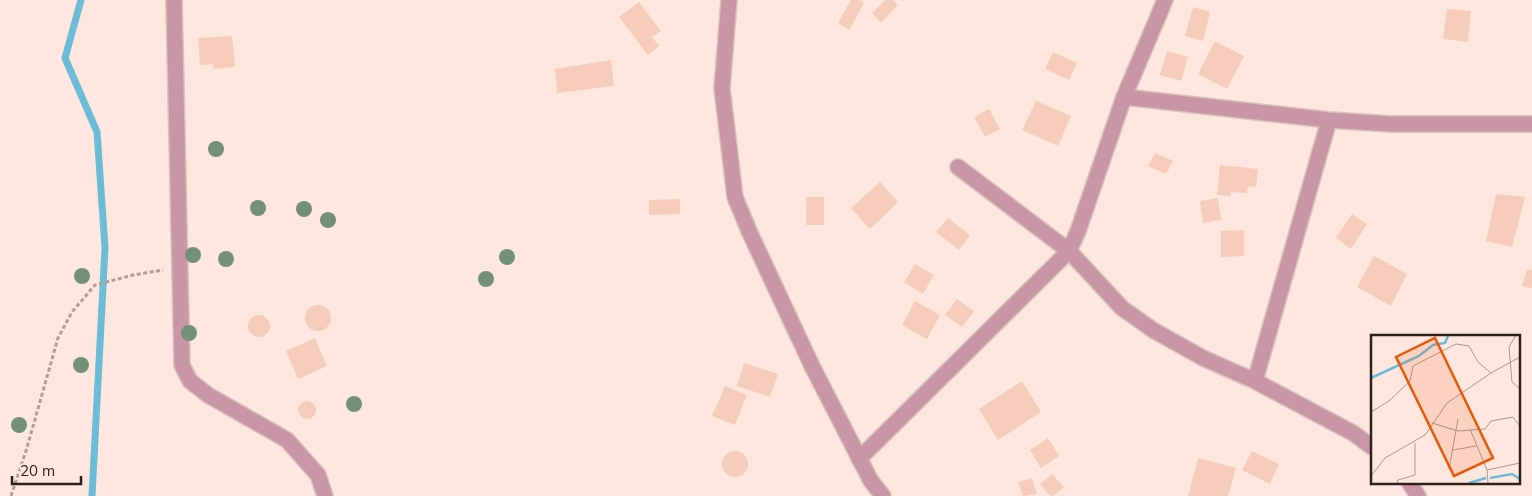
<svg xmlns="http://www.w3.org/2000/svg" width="1532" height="496" font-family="Mulish,sans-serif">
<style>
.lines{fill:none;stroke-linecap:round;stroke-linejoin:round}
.stream{stroke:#6cbbd7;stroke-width:7}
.building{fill:#f6cdbb}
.minor-casing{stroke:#d9c3bb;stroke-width:18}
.path{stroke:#b19e96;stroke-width:3;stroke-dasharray:4 2.5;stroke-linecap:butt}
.minor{stroke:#c996a8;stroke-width:15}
.tree{fill:#729177}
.inset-river{fill:none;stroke:#6cbbd7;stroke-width:2.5}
.inset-road{fill:none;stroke:#ab9890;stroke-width:1}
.view{fill:#e8590c;fill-opacity:0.15;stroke:#e8590c;stroke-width:2.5}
.inset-edge{fill:none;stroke:#2e211b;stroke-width:2.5}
</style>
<rect width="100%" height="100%" fill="#fee7de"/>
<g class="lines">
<!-- stream -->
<path class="stream" d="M81 0 65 58 97 132 105 248 92 496"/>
</g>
<!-- building -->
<path class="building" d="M851 0H859L864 3 849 30 838 23Z
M885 0H893L898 5 881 23 872 13Z
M639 2 661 31 652 37 659 46 648 55 619 17Z
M1193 7 1210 12 1203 41 1185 36Z
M1447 9 1471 11 1468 42 1443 39Z
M232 36 235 67 213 69V64L200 65 198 38Z
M1215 41 1244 56 1227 89 1198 74Z
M1167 51 1188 57 1181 81 1160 75Z
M1053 52 1077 63 1069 80 1045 69Z
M611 60 614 86 557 93 555 69Z
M1036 101 1071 116 1058 146 1022 130Z
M989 109 1000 129 985 137 974 117Z
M1155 153 1173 161 1166 174 1148 166Z
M1220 165 1258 169 1256 187 1248 186 1247 193 1231 192V196L1217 195Z
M880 182 898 202 870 229 851 208Z
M1496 194 1525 197 1512 247 1486 241Z
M806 197H824V225H806Z
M1218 198 1221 220 1203 223 1200 201Z
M680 199V214L649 215V200Z
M1352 214 1367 224 1351 249 1336 238Z
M948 218 970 235 959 250 936 232Z
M1244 230V256L1221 257V231Z
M1374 256 1407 274 1391 306 1357 287Z
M915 264 934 275 923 294 904 282Z
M1527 269 1532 270V288L1522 286Z
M957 299 974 311 962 327 945 315Z
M915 301 940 315 927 339 902 325Z
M305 318a13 13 0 1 1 26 0a13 13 0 1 1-26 0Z
M248 326a11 11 0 1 1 22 0a11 11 0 1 1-22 0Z
M315 338 327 366 298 379 286 351Z
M744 363 778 374 770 397 737 386Z
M1022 381 1041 412 998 440 979 409Z
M725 386 747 395 735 425 712 416Z
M298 410a9 9 0 1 1 18 0a9 9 0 1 1-18 0Z
M1048 438 1059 456 1041 468 1030 450Z
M1252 451 1279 464 1270 484 1242 470Z
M722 464a13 13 0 1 1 26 0a13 13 0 1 1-26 0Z
M1198 458 1236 468 1228 496H1188Z
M1052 474 1064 487 1053 496H1050L1040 484Z
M1032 478 1037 494 1023 496 1018 482Z"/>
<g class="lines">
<!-- minor casing -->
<g class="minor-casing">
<path id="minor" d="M174 0 182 365 190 381 208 395 287 440 318 475 325 496
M729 0 722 88 735 197 749 231 812 366 871 481 883 496
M1124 97 1329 120 1391 124H1532
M958 167 1069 251 1122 308 1153 330 1203 358 1255 381 1353 433 1372 447
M1255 381 1329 120
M859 459 1069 251 1078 231 1124 97 1165 0
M1409 482 1418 496"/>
</g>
<!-- path -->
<path class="path" d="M11 496 26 451 58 338 72 312 95 285 133 275 163 270"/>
<!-- minor -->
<use href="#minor" class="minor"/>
</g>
<!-- trees -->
<g class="tree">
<circle cx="216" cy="149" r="8"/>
<circle cx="258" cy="208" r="8"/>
<circle cx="304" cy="209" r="8"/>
<circle cx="328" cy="220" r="8"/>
<circle cx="193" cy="255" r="8"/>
<circle cx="507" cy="257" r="8"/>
<circle cx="226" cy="259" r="8"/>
<circle cx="82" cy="276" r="8"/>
<circle cx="486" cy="279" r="8"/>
<circle cx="189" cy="333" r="8"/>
<circle cx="81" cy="365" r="8"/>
<circle cx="354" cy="404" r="8"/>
<circle cx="19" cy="425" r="8"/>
</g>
<!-- overview -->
<g transform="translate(1371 335)">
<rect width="149" height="149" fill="#fee7de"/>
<path class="inset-river" d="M0 43 48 21 62 10 74 8 77 1M119 143 141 139 149 144M98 148 115 143"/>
<path class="inset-road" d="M145 0 138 12 141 47 149 54M0 77 18 66 39 46 42 31 85 9 98 11 107 27 120 38 149 22M61 88 87 96 114 94 120 86 142 82 149 91M99 94 116 135 117 148M82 115 105 111M78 134 87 84M116 135 149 128M0 141 14 123 54 100 76 68 120 38M26 148 27 145 44 140V108"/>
<path class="view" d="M64 3 122 123 83 141 25 22Z"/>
<rect width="149" height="149" class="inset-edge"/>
</g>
<!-- scale -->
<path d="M12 476v8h69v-8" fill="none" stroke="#2e211b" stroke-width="2.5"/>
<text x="20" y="476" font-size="15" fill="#2e211b" stroke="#fee7de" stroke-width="4" paint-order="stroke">20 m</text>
</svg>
